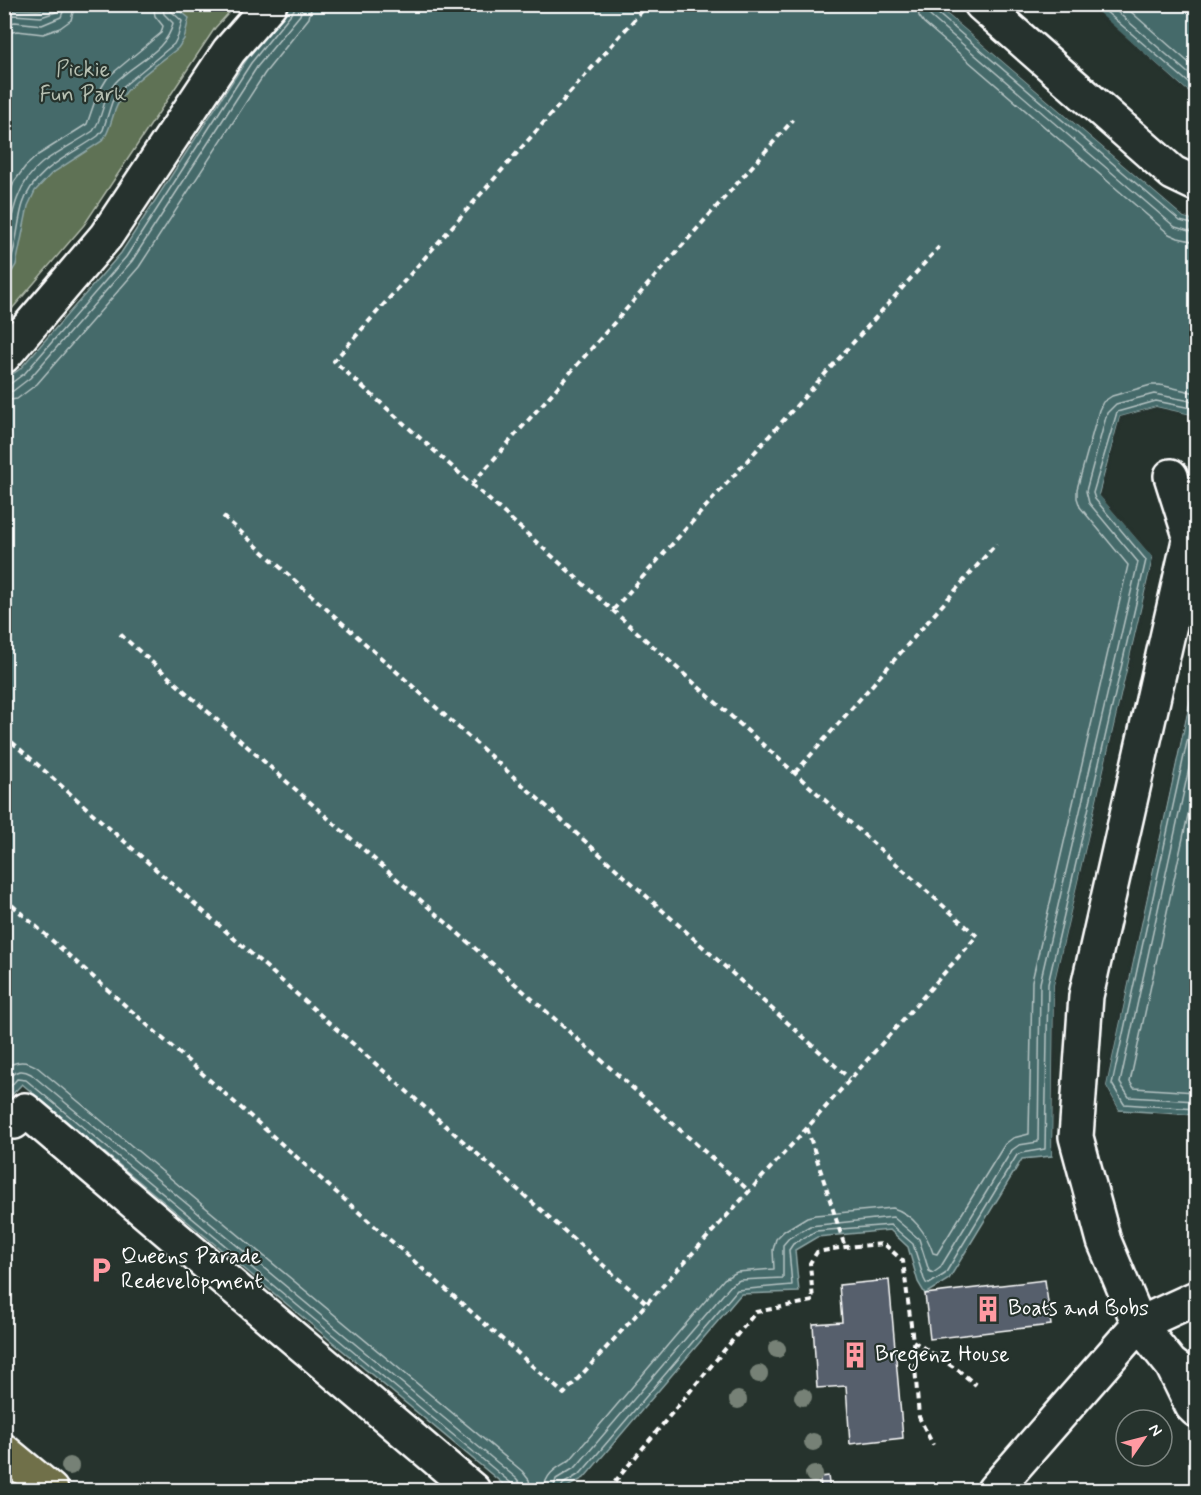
<svg xmlns="http://www.w3.org/2000/svg" width="1201" height="1495" font-family="Mynerve,sans-serif">
<style>
.green{fill:#5f7255;stroke:#afb8aa;stroke-width:1.5}
.water{fill:#456a6a;stroke:#8fa6a6;stroke-width:1.5}
.pier{fill:#26332d}
.lines{fill:none;stroke-linecap:round;stroke-linejoin:round}
.shore{stroke:#b5c3c3;stroke-width:1.5}
.building{fill:#575f6c;stroke:#fff;stroke-width:1.5}
.minor-casing{stroke:#fff;stroke-width:38}
.major-casing{stroke:#fff;stroke-width:38}
.path{stroke:#fff;stroke-width:4;stroke-dasharray:6 4.5;stroke-linecap:butt}
.minor{stroke:#26332d;stroke-width:33}
.major{stroke:#6f704a;stroke-width:33}
.tree{fill:#768176}
.labels{text-anchor:middle;dominant-baseline:central;stroke-width:4.5;stroke-linejoin:round;paint-order:stroke}
.park-label{font-size:22px;fill:#b7c0b2;stroke:#26332d}
.poi-label{font-size:22px;fill:#fff;stroke:#26332d;text-anchor:start}
</style>
<rect width="100%" height="100%" fill="#26332d"/>
<filter id="ink" filterUnits="userSpaceOnUse"><feTurbulence type="fractalNoise" baseFrequency=".0167" numOctaves="2"/><feDisplacementMap in="SourceGraphic" scale="12" xChannelSelector="R" yChannelSelector="G"/><feConvolveMatrix kernelMatrix="1 2 1 2 8 2 1 2 1" color-interpolation-filters="sRGB"/></filter>
<g filter="url(#ink)">
<!-- green -->
<path class="green" d="M5 5H236L215 28 84 225 5 317Z"/>
<!-- water -->
<path class="water" d="M56 4 173 5 189 18 184 39 178 48C160 63 130 82 119 102 111 115 112 129 102 141L51 174 35 191 28 206 16 265 5 283V13C21 3 38 17 56 4Z
M291 5H937L1184 217 1196 220V416L1156 407 1120 417 1099 494 1153 557 1054 985 1052 1156 1022 1159 949 1279 925 1294 918 1282 908 1247 890 1230 817 1237 795 1250 799 1292 741 1294 584 1478 562 1490H515L508 1488 22 1084 7 1100 5 1098 4 380 20 369 121 253 247 59Z
M1088 5H1196V97L1185 89Z
M1196 673V1115L1119 1110 1106 1086Z"/>
<!-- pier -->
<path class="pier" d="M941 4 1186 214 1196 217V220L1184 217 937 5Z
M1085 4 1090 5 1185 89 1196 97V100L1183 91Z
M1156 407 1196 416V419L1156 410 1123 419 1102 494 1156 558 1057 986 1055 1154 1052 1156 1054 985 1153 558 1099 495 1120 417Z
M1196 670 1106 1086 1119 1110 1117 1111 1103 1085 1194 672Z"/>
<g class="lines">
<!-- shore -->
<path class="shore" d="M917 4 919 16 924 23 1169 234 1178 238 1196 242
M926 4 927 12 931 17 1175 227 1196 233
M933 4 936 12 1180 221 1196 225
M1097 4 1196 89
M1108 4 1196 80
M1122 4 1196 69
M4 17 14 15 41 17 56 12 58 4
M4 25 15 22 42 25 61 17 66 4
M4 34 17 31 43 34 60 28 71 20 75 4
M4 210 14 182 25 167 38 155 87 124 97 95 108 77 161 33 163 26 155 16 153 4
M4 255C11 222 14 185 42 163 58 151 77 142 93 131 104 117 102 97 115 83 133 63 167 52 173 23L164 14 162 4
M4 272C18 252 16 226 23 204 34 169 70 156 98 136L103 130 112 102 120 89 174 44 178 36 182 21 171 11 170 4
M4 385 10 384 25 373 126 257 251 63 294 10 295 4
M4 392 13 391 30 378 132 261 257 67 300 15 303 4
M4 401 17 399 37 384 139 267 265 73 309 18 312 4
M1196 701 1112 1084 1124 1104 1196 1109
M1196 736 1120 1083 1129 1097 1196 1101
M1196 778 1130 1082 1134 1088 1196 1092
M4 1069C15 1060 26 1060 37 1067L522 1471 529 1480 531 1490
M4 1082C13 1073 19 1067 31 1074L516 1478 521 1484 522 1490
M4 1094 17 1079 26 1080 511 1483 514 1490
M544 1490C545 1473 557 1468 570 1460L724 1279 737 1272 774 1269 773 1250 776 1239 784 1231 807 1217 815 1215 893 1208C913 1214 927 1234 933 1253L937 1254 1005 1144 1013 1138 1029 1134 1032 981 1128 565 1080 507 1077 498V489L1099 410 1103 402 1112 396 1151 385H1160L1196 393
M553 1490 556 1479 576 1467 732 1284 740 1280 783 1278V1245L789 1238 810 1226 893 1217 919 1239 929 1271 933 1273 940 1268 1012 1150 1019 1145 1038 1142 1040 983 1138 562 1089 503 1086 491 1107 413 1116 404 1154 394 1196 402
M560 1490 563 1484 581 1473 737 1290 792 1285 789 1250 793 1244 816 1231 891 1225 913 1244 924 1279 926 1283 929 1284 945 1274 1017 1155 1021 1153 1045 1149 1048 984 1146 560 1095 499 1093 493 1117 412 1156 401 1196 409"/>
</g>
<!-- building -->
<path class="building" d="M889 1280 903 1438 850 1444 846 1386 817 1388 813 1324 842 1322 839 1285Z
M1045 1280 1051 1325 930 1339 925 1294Z
M828 1476 830 1490H821L820 1477Z"/>
<g class="lines">
<!-- minor casing -->
<g class="minor-casing">
<path id="minor" d="M981 4 1173 173 1196 184
M4 356 106 236 229 51 270 4
M1171 476 1190 536 1086 996 1076 1137 1104 1241 1139 1324 1171 1364 1196 1383
M4 1115 14 1122 25 1110 473 1490
M1172 1365 1192 1406 1196 1410
M994 1490 1139 1324 1196 1298"/>
</g>
<!-- major casing -->
<g class="major-casing">
<path id="major" d="M4 1451 51 1490"/>
</g>
<!-- path -->
<path class="path" d="M472 484 793 120
M223 516 849 1078
M613 610 939 247
M120 634 748 1190
M4 735 646 1303
M795 773 996 544
M4 898 564 1394 807 1128 977 936 334 361 648 4
M807 1128 845 1247
M913 1342 919 1417 933 1445
M608 1490 756 1312 813 1301 810 1263 817 1252 845 1247 884 1244 903 1261 913 1341 958 1370 976 1385"/>
<!-- minor -->
<use href="#minor" class="minor"/>
<!-- major -->
<use href="#major" class="major"/>
</g>
<!-- trees -->
<g class="tree">
<circle cx="777" cy="1349" r="9"/>
<circle cx="759" cy="1374" r="9"/>
<circle cx="803" cy="1397" r="9"/>
<circle cx="738" cy="1400" r="9"/>
<circle cx="813" cy="1442" r="9"/>
<circle cx="70" cy="1466" r="9"/>
<circle cx="814" cy="1474" r="9"/>
</g>
</g>
<!-- icons -->
<defs>
<g id="parking-bare" transform="scale(2.07)"><path d="M-3.5-5.5H1a3.5 3.5 0 0 1 0 7H-1V5.5H-3.5ZM-1-3.4V-.6H.8a1.4 1.4 0 0 0 0-2.8Z" fill="#ff9aa2" stroke="#26332d" stroke-width="2.5" paint-order="stroke"/></g>
<g id="building-bare" transform="scale(2.07)"><path d="M-4-6H4V6H1V3H-1V6H-4ZM-2.5-4.3h1.7v1.8h-1.7ZM.8-4.3h1.7v1.8H.8ZM-2.5-1h1.7V.8h-1.7ZM.8-1h1.7V.8H.8Z" fill="#ff9aa2" stroke="#26332d" stroke-width="2.5" paint-order="stroke"/></g>
</defs>
<g fill-rule="evenodd">
<use href="#parking-bare" x="101" y="1270"/>
<use href="#building-bare" x="988" y="1309"/>
<use href="#building-bare" x="855" y="1355"/>
</g>
<g class="labels">
<!-- park labels -->
<g class="park-label">
<text x="83" y="70">Pickie<tspan x="83" dy="25">Fun Park</tspan></text>
</g>
<!-- poi labels -->
<g class="poi-label">
<text x="121" y="1257">Queens Parade<tspan x="121" dy="25">Redevelopment</tspan></text>
<text x="1008" y="1309">Boats and Bobs</text>
<text x="875" y="1355">Bregenz House</text>
</g>
</g>
<!-- margin -->
<rect width="1201" height="1495" fill="none" stroke="#26332d" stroke-width="24"/>
<rect x="12" y="12" width="1177" height="1471" fill="none" stroke="#fff" stroke-width="2" filter="url(#ink)"/>
<!-- north arrow -->
<g transform="translate(1144 1438) rotate(55)"><circle r="28" fill="#26332d" stroke="#7d8581" stroke-width="1.5"/>
<path d="M0-4.5L10 22L0 15L-10 22Z" fill="#ff9aa2"/>
<text y="-9" font-size="16" font-weight="bold" text-anchor="middle" fill="#ffffff">N</text>
</g>
</svg>
